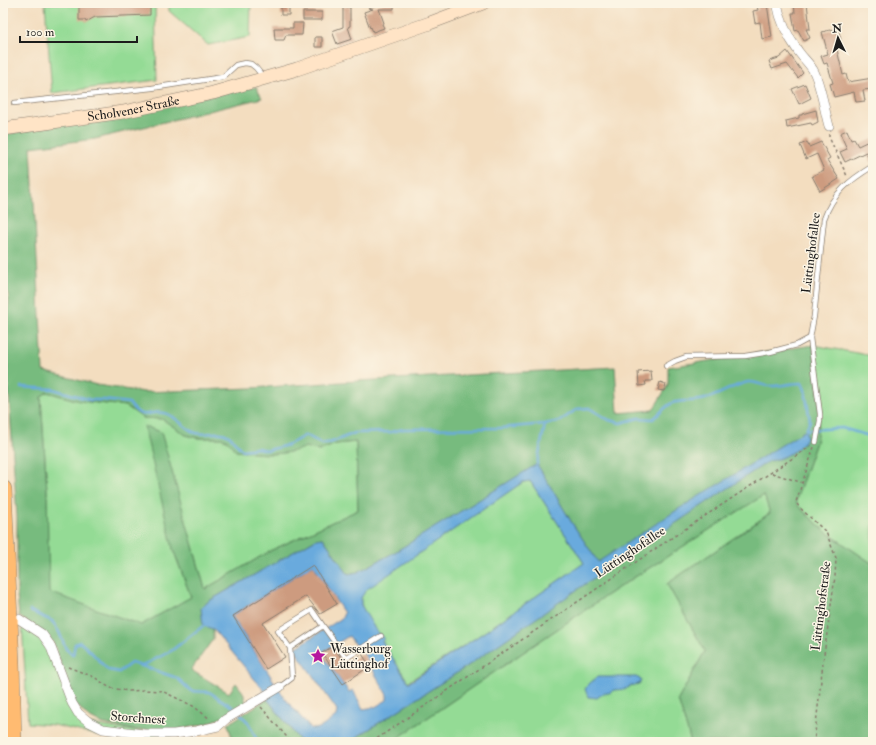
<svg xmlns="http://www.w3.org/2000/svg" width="876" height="745" font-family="'IM FELL Double Pica',serif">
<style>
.green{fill:#94db95;stroke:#587c58}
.forest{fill:#77bb7e;stroke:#4a6c4d;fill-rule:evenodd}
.water{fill:#69aadd;stroke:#42637c;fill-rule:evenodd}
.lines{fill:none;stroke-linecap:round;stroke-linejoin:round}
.stream{stroke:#69aadd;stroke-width:2.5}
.building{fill:#cd9b7f}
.lane-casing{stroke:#887c6e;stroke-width:6}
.street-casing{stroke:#887c6e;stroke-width:10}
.secondary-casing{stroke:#887c6e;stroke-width:14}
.highway-casing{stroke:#887c6e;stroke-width:18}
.path{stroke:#887c6e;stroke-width:1.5;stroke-dasharray:3 3;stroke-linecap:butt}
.lane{stroke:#fff;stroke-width:4.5}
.street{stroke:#fff;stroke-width:9}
.secondary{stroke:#ffe4c6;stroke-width:13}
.highway{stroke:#ffbb71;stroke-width:17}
.labels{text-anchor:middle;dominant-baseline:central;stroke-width:3;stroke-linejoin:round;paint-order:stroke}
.street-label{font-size:13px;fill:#1c1c1c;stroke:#fcf5e5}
.poi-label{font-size:13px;fill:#1c1c1c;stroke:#fcf5e5;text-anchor:start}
</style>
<rect width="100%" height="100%" fill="#fcf5e5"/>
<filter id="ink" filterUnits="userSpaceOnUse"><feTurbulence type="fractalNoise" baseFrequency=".025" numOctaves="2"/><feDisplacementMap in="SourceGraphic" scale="8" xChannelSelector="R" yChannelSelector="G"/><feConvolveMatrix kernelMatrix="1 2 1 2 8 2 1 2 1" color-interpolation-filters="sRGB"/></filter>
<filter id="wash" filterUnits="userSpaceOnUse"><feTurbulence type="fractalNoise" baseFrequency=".012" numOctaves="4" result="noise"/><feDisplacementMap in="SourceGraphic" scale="16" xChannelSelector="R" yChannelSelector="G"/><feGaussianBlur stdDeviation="0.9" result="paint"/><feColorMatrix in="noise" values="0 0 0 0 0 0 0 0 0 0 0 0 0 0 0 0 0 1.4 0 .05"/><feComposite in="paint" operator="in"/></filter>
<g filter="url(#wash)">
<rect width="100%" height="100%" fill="#f3ddbf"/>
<!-- green -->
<path class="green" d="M45 3H155L157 80 52 93Z
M169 3H251L250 37 208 45 169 11Z
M813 345 873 356V564L826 532 799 507 796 502 797 497 816 442Z
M47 392 80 401 126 406 143 418 162 419 186 435 199 438H221L227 440 236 451C262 454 282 457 306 446L319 451 336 444 356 442 358 510 272 550 205 589 161 433 173 549 191 597 141 625 48 592 47 491 41 397Z
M530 481 584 563 486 631 408 682 382 641 384 639C377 633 358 607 361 598 361 595 364 592 366 589L523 482Z
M764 495 770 513 667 584 705 651 678 700 691 742H392L613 591Z
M22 623 39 636 47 646 84 723 171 737V742H133V741L91 734 54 725 28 723Z"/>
<!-- forest -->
<path class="forest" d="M256 87 262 98 95 139 31 147 43 371 97 385 144 392 251 388 357 381 615 367 618 413 653 410 668 385V367L813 345 820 414 816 442 797 497 796 502 799 507 826 532 873 564V742H691L678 700 705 651 667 584 770 513 764 495 613 591 392 742H349L466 667 603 571 572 523 537 465 395 552 358 572 348 574 323 538 316 539 209 601 201 608 213 629V639L191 670 229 693 236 683 243 692 246 703 223 717 206 724 176 730H133L100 723 87 716 75 703 53 642 19 616 17 595V517L5 334 9 301 3 260V135ZM47 392 80 401 126 406 143 418 162 419 186 435 199 438H221L227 440 236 451C262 454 282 457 306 447L319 451 336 444 356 442 358 510 272 550 205 589 161 432 144 426 173 549 191 597 141 625 49 592 47 491 41 397Z
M267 699 301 742H233L228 724Z"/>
<!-- water -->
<path class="water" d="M806 430 807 438C799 450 784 459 769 461L604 571 466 667 349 742H301L264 695 266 693 213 629 203 626 201 608 209 601 316 539 323 538 348 574 358 572 395 552 537 464 572 523 598 562 680 508ZM530 481 584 563 486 631 410 682H408L382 641 384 639 379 633 378 634 361 605V598L366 590 523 482ZM313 565 344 613 342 618 294 649 337 710 336 716C329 721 319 732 310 728L284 697 232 616ZM349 636 357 648 360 647 387 695V700L375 707 363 709 353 690 349 692 321 653Z
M597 677H636L640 679 641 681 639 684 630 686 626 689 615 690 609 693H604L597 698 588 697 585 689 589 684Z"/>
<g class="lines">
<!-- stream -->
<path class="stream" d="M21 387 53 389 91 400H103L129 403C144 423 146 410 164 413 176 415 184 429 196 433 207 436 219 429 229 436 234 439 237 446 242 450L257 448 268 450 288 445 306 435 322 444 332 442 355 433 391 432 403 429 501 428 545 424 560 421 577 409 589 408 609 420 620 423 639 418 653 419C658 415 667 405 672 403 681 400 695 402 705 399 720 395 733 385 748 382 756 381 764 387 771 386 782 386 791 383 802 383L805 390 810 421 806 430 842 428 873 437
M537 464 545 424
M30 611 52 621 59 632 66 649 73 655 75 644 80 642 92 653 108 670 119 672 131 663 142 666 177 678 191 691 209 692 233 707 237 710
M142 666 171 651 203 626
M240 714 248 722 258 742"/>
</g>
<g id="blocks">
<!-- building -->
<path class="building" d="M79 3H150V15L95 17 86 22 85 20H79Z
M384 3H394V9H379L384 23 382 24 384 28 373 32 371 27 370 28 364 12 373 9 368 8Z
M794 3H807L810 29H806L810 38 804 41 798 30 795 31 792 13H795Z
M767 4 772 37 762 39 760 22 755 23 753 11 758 10 757 6Z
M281 7H289V15H281Z
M343 7H350V26L348 27 352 39 337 44 332 31 343 27Z
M303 12H322V20H303Z
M293 23H303L302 35H286L284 40H275L274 28H293Z
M838 28 841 40 835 41 843 75 846 74 848 82 873 78V89L863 90 865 101 856 102 854 92 834 97 830 84 833 83 827 63 824 64 821 56 828 54 822 32Z
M315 37H322V47H315Z
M787 51 803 73 798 78 787 64 772 69 769 61 779 58Z
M805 84 811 98 799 104 792 89Z
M816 110 818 122 812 125 811 123 787 128 786 121 799 118V115H802V114Z
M847 130 851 140 854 139 858 146 873 139V162L871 163 866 152 845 162 840 152 847 149 840 133Z
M807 142 809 147 821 142 830 158 827 160 839 179 820 191 812 176 824 170 817 154 806 159 800 145Z
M651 371 652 381H645L646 385 639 386 638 372Z
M660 382 666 384 664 391 658 390Z
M313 565 337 604 320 614 306 596 263 623 285 657 266 669 233 616Z
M333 646 346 665 362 654 370 666 343 684 322 653Z"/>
</g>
</g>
<g filter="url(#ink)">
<use href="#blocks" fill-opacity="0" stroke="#887c6e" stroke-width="1"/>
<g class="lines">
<!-- lane casing -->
<g class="lane-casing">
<path id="lane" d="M14 103 152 88 223 77 236 65 245 63 251 64 256 68 260 73 262 78
M666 366 675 361 686 357 745 356 770 352 797 345 810 338
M816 442 820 421V414L810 338 814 316 824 219C833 193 850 180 873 166
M323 626 346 658 381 636
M280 687 292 678 290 648 323 626 312 610 278 631 290 648"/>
</g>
<!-- street casing -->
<g class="street-casing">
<path id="street" d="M777 3C780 20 788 37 798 51 802 57 809 63 813 70 820 81 825 113 829 126
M19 619 42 634 50 645 72 703 78 713 89 722 103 729 144 734H174L196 731 218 726 226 719 280 687"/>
</g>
<!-- secondary casing -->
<g class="secondary-casing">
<g id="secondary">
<path id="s1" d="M3 129 123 112 213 93 297 69 430 23 483 3"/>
</g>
</g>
<!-- highway casing -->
<g class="highway-casing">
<path id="highway" d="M3 489 11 663 13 742"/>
</g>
<!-- path -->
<path class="path" d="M829 134V137L847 176
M814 447 796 502 799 507 826 532 836 558 835 577 824 654 814 742
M772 473 803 483
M68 667 94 677 110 688 129 691 144 690 162 691 193 706 210 719
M261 707 291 742
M372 742 658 547 811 446"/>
<!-- lane -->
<use href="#lane" class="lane"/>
<!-- street -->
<use href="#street" class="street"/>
<!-- secondary -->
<use href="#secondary" class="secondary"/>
<!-- highway -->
<use href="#highway" class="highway"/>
</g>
</g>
<!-- icons -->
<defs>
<g id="sight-bare" transform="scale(1.2)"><path d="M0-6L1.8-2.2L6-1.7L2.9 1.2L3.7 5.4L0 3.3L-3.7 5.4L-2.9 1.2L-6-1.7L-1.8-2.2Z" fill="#b5179e" stroke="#fcf5e5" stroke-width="2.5" paint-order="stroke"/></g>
</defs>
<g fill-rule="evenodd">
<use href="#sight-bare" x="318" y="656"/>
</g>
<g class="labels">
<!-- street labels -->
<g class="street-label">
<text stroke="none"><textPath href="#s1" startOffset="132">Scholvener Straße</textPath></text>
<text transform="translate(811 253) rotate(-83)">Lüttinghofallee</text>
<text transform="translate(630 552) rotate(-34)">Lüttinghofallee</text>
<text transform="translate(821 606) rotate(-83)">Lüttinghofstraße</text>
<text transform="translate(138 718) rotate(4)">Storchnest</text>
</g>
<!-- poi labels -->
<g class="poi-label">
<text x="330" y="649">Wasserburg<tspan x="330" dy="15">Lüttinghof</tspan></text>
</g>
</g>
<!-- margin -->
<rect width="876" height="745" fill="none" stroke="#fcf5e5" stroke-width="16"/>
<!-- north arrow -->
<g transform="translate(838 38) rotate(355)" stroke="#fcf5e5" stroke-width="3" paint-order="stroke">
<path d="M0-3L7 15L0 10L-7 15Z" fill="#1c1c1c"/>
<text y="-6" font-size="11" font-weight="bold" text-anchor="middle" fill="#1c1c1c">N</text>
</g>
<!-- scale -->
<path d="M20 36v6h117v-6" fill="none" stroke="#1c1c1c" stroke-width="2"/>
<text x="26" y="36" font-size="12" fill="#1c1c1c" stroke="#fcf5e5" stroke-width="3" paint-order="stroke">100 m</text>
</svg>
